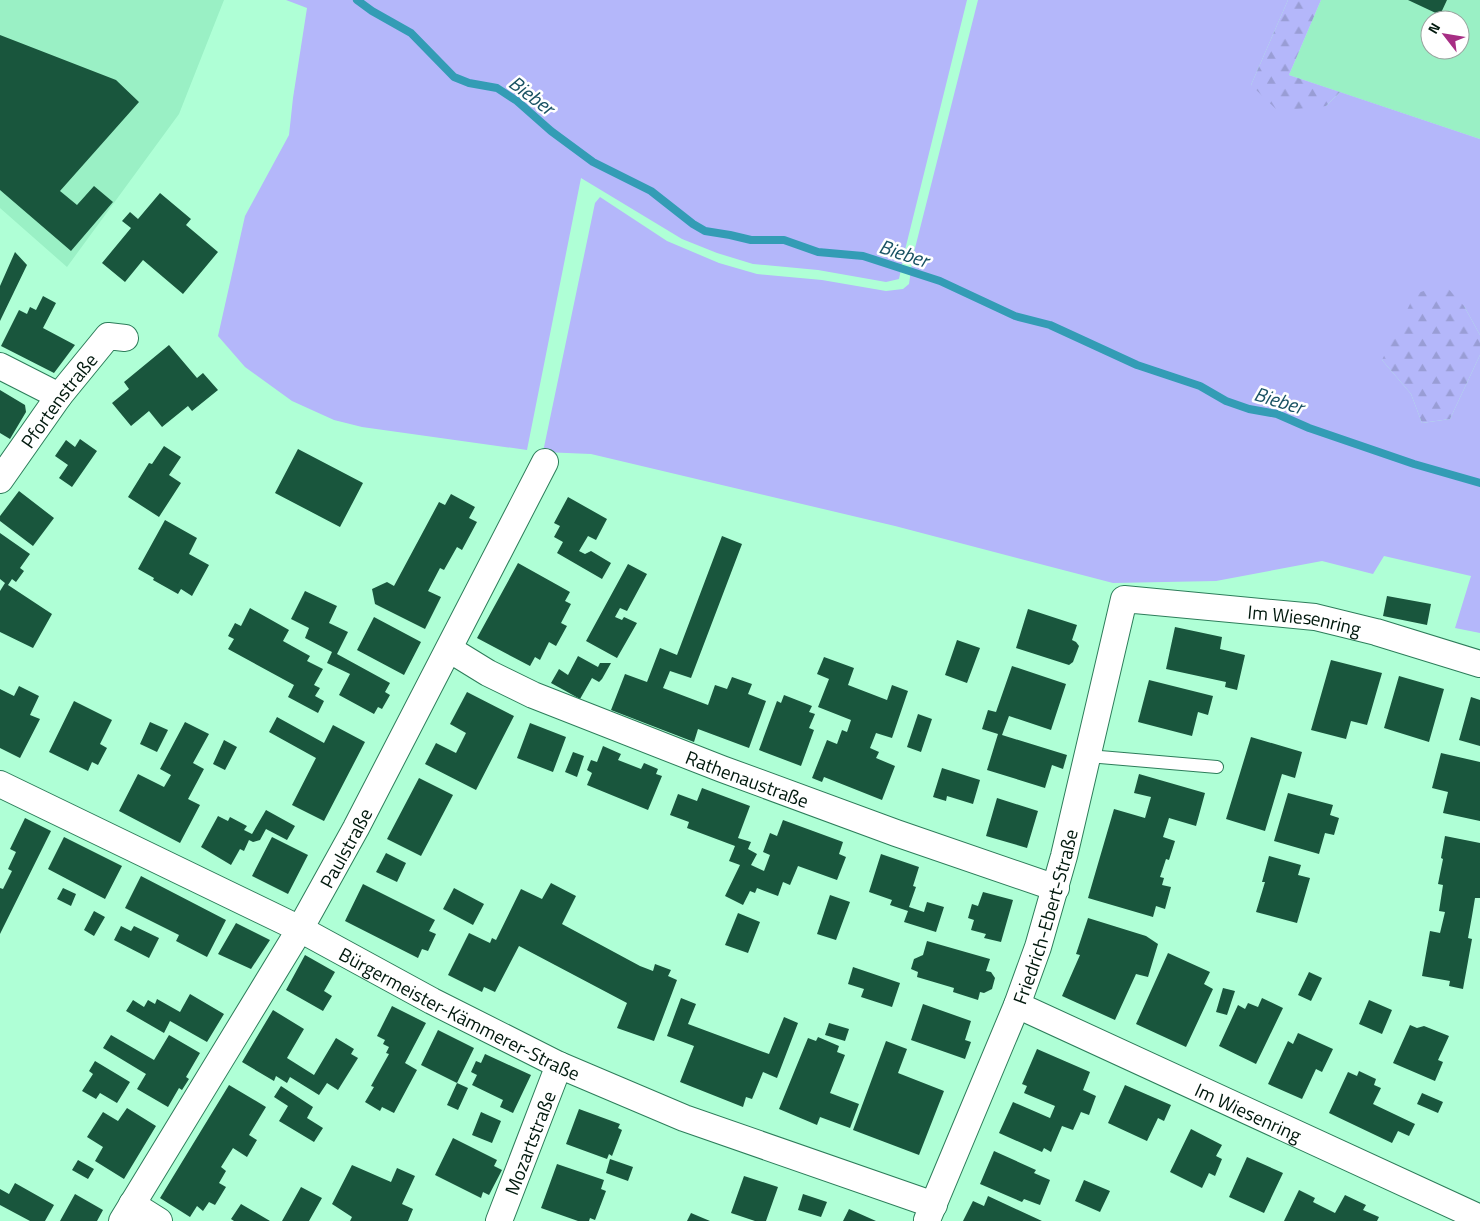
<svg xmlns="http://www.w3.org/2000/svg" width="1480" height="1221" font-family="'Titillium Web',sans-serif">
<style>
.built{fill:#9af0c5;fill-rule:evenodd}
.green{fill:#b4b7fa}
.forest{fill:url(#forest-firs)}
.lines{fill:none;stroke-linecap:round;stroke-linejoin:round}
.stream{stroke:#339cb5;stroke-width:8}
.building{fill:#19563d}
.lane-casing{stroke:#2d7d5a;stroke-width:14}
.street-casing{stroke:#2d7d5a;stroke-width:28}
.lane{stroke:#fff;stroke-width:12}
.street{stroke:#fff;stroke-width:26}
.labels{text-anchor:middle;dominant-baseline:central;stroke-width:5;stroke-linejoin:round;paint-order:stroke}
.street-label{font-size:19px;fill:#01180d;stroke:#fff}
.water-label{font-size:20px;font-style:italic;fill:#195263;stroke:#fff}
</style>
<defs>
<pattern id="forest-firs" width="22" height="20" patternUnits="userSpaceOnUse" patternTransform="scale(1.25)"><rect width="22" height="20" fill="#b4b7fa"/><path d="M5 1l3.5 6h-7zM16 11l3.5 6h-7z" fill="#999dd5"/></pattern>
</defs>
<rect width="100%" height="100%" fill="#afffd6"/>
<!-- built -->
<path class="built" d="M0 0H224L179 114 67 267 0 208Z
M1321 0H1480V139L1289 75ZM1430 20H1460V50H1430Z"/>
<!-- green -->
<path class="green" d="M286 0H967L905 250 899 279 886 282 818 270 753 264 717 253 682 239 581 178 527 450 362 427 334 420 292 401 245 367 218 336 245 216 289 135 293 98 307 8Z
M978 0H1288L1251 85 1326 106 1340 92 1480 139V335L1464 306 1382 360 1411 394 1422 423 1450 419 1480 355V633L1455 628 1471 576 1384 556 1373 574 1322 561 1216 581 1113 583 895 526 591 454 543 452 595 203 600 197 667 241 719 263 757 274 822 280 886 291 903 289 909 284 913 256Z"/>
<!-- forest -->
<path class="forest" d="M1288 0H1321L1289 75 1340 92 1326 106 1278 111 1251 85Z
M1444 284 1464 306 1480 335V355L1450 419 1422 423 1411 394 1382 360 1415 294Z"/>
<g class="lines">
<!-- stream -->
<path class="stream" d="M357 0 372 11 411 33 454 77 469 83 497 88 517 101 551 131 593 162 651 191 693 224 705 231 730 235 751 240H784L818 252 863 256 940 281 1015 316 1050 325 1137 365 1200 386 1226 401 1249 409 1277 414 1309 428 1414 464 1480 483"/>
</g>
<!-- building -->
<path class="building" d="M1408 0H1447L1440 15Z
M0 35 116 80 139 102 60 191 77 205 94 186 113 202 71 251 0 190Z
M160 193 191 219 186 225 218 252 183 294 143 260 125 282 102 263 131 228 122 221 130 212 138 219Z
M15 252 27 265 0 321V286Z
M43 296 56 303 43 328 75 345 54 373 1 346 19 310 27 314 30 307 36 310Z
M169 345 197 378 203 373 218 390 192 411 188 406 162 427 149 411 131 426 112 403 129 389 124 382Z
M0 390 25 405 26 412 10 439 0 433Z
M80 439 97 451 72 487 59 478 68 465 55 456 66 440 75 447Z
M164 446 181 457 169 475 181 483 159 517 128 497 149 463 152 464Z
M298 449 363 483 340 527 275 493Z
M19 491 54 518 33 546 0 521V516Z
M451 494 475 507 469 518 477 522 462 550 457 547 444 570 440 568 428 591 441 597 425 629 375 604 372 589 387 582 394 586 439 502 445 505Z
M568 497 607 519 596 540 588 536 579 551 585 554 591 551 611 563 602 579 557 553 563 542 554 537 560 526 554 523Z
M165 520 197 538 189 554 209 565 192 596 181 589 178 594 153 580 154 578 138 569Z
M0 533 30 554 20 568 24 571 16 582 12 579 8 585 52 614 33 648 0 632V591L5 583 0 579Z
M722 536 742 544 691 678 670 671 663 688 708 705 715 685 727 689 732 677 752 684 748 694 766 701 749 748 698 729 694 742 611 710 625 674 647 682 660 648 677 655Z
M518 563 570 592 565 601 571 604 561 623 567 626 556 646 549 642 540 660 535 657 530 666 477 638Z
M628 564 647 574 627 611 620 608 615 617 622 620 624 617 637 623 617 658 586 641Z
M305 591 337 606 329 623 348 632 337 654 390 683 385 692 390 695 382 709 378 707 374 714 339 695 350 674 327 663 332 652 305 638 309 628 291 619Z
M1387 596 1431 604 1427 625 1383 616Z
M250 608 289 630 283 641 310 656 307 661 323 669 314 685 320 688 315 696 324 701 318 713 288 697 294 685 228 649 234 639 228 636 235 623 241 626Z
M1028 609 1077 625 1072 640 1076 642 1079 646 1073 662 1069 665 1016 648Z
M374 617 421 642 404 675 357 650Z
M1175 627 1222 637 1220 649 1245 655 1237 690 1225 687 1226 682 1166 669Z
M957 640 980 648 967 683 945 675Z
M578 656 598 667 600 663H611L602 679 599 682 592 678 580 699 551 683 559 669 568 675Z
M824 657 854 668 848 685 887 700 892 685 908 691 892 738 876 733 870 748 879 752 876 758 895 766 882 800 824 777 822 782 812 778 827 740 837 744 842 730 847 732 851 720 818 707 829 679 817 674Z
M1331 660 1382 673 1367 725 1351 721 1346 739 1311 730Z
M1012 666 1066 684 1051 730 1009 716 1002 735 1067 755 1063 769 1052 765 1045 788 987 770 998 734 982 729 988 710 996 712Z
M1399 676 1444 689 1429 742 1384 728Z
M1149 680 1213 696 1208 715 1198 712 1192 736 1138 722Z
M19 686 39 696 30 715 40 719 20 758 0 748V689L14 696Z
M467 692 514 716 476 790 425 764 436 743 456 753 466 733 450 724Z
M784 695 812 706 809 712 815 714 809 728 814 730 801 766 759 750 777 701 781 703Z
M1471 697 1480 700V746L1459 740Z
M74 701 112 720 100 744 107 748 98 765 92 762 88 771 49 752Z
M918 714 932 719 921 752 907 747Z
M277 717 324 743 333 725 365 742 324 821 292 805 316 758 269 732Z
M150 722 168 730 157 752 140 744Z
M185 722 209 734 193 763 204 769 188 799 200 805 180 843 119 811 138 774 164 787 171 775 160 769Z
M530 723 566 737 553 772 517 758Z
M1251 737 1302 752 1295 778 1282 774 1265 831 1226 819Z
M224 740 237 747 225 770 213 764Z
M603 746 621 754 618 760 641 769 644 763 658 769 656 774 662 776 648 810 587 785 592 773 587 770 591 760 597 762Z
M573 752 584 756 577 777 565 772Z
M1441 753 1480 762V821L1443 813 1448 792 1432 788Z
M942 768 980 780 973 804 947 796 946 801 933 797Z
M1139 774 1205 793 1196 826 1169 818 1163 837 1175 841 1169 860 1166 859 1160 877 1164 878 1162 885 1171 887 1165 909 1156 906 1153 917 1088 898 1114 809 1145 818 1151 797 1134 793Z
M419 778 453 795 421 856 387 839Z
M702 788 750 806 738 838 751 842 748 849 757 854 751 865 764 871 770 855 763 852 770 833 777 836 783 820 843 842 839 854 846 857 837 880 798 866 790 885 783 882 778 896 757 888 755 893 750 891 743 905 725 896 740 865 729 861 735 846 687 828 689 822 670 815 678 794 697 801Z
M1288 793 1333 805 1330 815 1339 818 1334 835 1325 833 1319 854 1274 841Z
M997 798 1038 811 1027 848 986 836Z
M266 810 295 826 287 840 266 829 260 840 253 842 249 840 244 851 240 849 231 865 201 847 218 816 228 821 230 817 247 826 244 830 252 834Z
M25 818 51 831 0 934V888L3 889 12 871 8 869 16 852 10 849Z
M1445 836 1480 843V898H1475L1472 916 1468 938 1472 939 1463 989 1449 986 1450 981 1422 976 1430 931 1440 933 1445 912 1439 911 1443 885 1438 884 1443 859 1441 858Z
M64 837 122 866 105 899 48 869Z
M272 837 308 855 288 894 252 876Z
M386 853 406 863 397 882 376 872Z
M881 854 919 867 913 886 916 887 909 907 924 912 927 902 944 907 936 932 904 922 908 911 890 905 892 900 869 892Z
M1269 856 1301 865 1298 875 1310 878 1297 923 1256 912 1265 882H1262Z
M141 876 226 920 207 957 176 941 179 935 125 908Z
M551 883 576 896 562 924 640 966 653 971 655 964 671 970 668 976 677 980 654 1041 617 1028 627 1003 519 946 495 992 484 987 482 992 448 975 469 933 490 943 492 938 496 940 521 889 542 899Z
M363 884 435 920 429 931 436 934 428 951 422 949 418 958 345 921Z
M63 888 76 894 71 906 57 899Z
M454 888 484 904 473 925 443 909Z
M983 892 1013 900 1001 942 984 938 986 934 971 930 974 920 968 918 972 904 978 906Z
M830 895 850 902 836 940 817 934Z
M94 911 105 917 94 936 84 930Z
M738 913 760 922 748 953 725 945Z
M1088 918 1146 936 1158 944 1148 977 1136 974 1115 1020 1062 996 1080 955 1076 954Z
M236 923 270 940 251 969 218 954Z
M121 926 131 931 134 926 159 938 149 958 114 940Z
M927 941 990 959 986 971 991 972 995 978 992 989 984 993 980 992 978 1000 953 992 954 988 917 977 918 972 911 969 914 959 923 955Z
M1168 953 1210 972 1204 984 1213 989 1186 1047 1136 1024Z
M305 955 335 972 324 991 332 996 323 1011 286 990Z
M853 967 900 983 892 1007 861 997 864 989 848 984Z
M1309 972 1322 978 1311 1001 1298 995Z
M1223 988 1235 991 1227 1015 1216 1012Z
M190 994 224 1014 207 1042 170 1021 164 1033 126 1011 133 1000 144 1007 148 1000 155 1004 157 999 180 1012Z
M681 998 696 1004 688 1024 769 1054 784 1017 798 1023 777 1078 763 1072 752 1099 746 1097 743 1107 680 1082 694 1046 667 1036Z
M1262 998 1283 1008 1256 1064 1219 1046 1238 1005 1245 1009 1248 1003 1258 1007Z
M1369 1000 1392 1010 1382 1034 1359 1024Z
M923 1004 971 1021 965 1040 971 1042 965 1059 911 1040Z
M392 1006 426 1023 405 1063 417 1070 394 1113 382 1107 380 1111 365 1102 374 1087 371 1086 389 1054 386 1053 389 1047 383 1044 385 1040 377 1036Z
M273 1010 304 1029 287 1058 314 1075 336 1038 354 1049 351 1054 358 1058 338 1090 327 1083 319 1095 290 1077 287 1083 276 1076 274 1081 242 1062Z
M829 1023 849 1029 845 1041 825 1035Z
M1410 1025 1417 1028 1424 1026 1449 1036 1438 1060 1443 1062 1435 1081 1393 1063Z
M438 1030 474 1048 457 1083 468 1088 458 1110 447 1105 457 1083 421 1065Z
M1298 1033 1333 1049 1322 1072 1316 1069 1302 1099 1268 1084 1288 1041 1293 1044Z
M111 1035 154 1060 169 1035 200 1053 186 1077 189 1079 182 1090 179 1088 168 1107 137 1089 146 1074 103 1048Z
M818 1037 839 1046 837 1052 845 1055 830 1093 859 1104 850 1128 820 1117 817 1125 779 1109 808 1038 816 1041Z
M886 1041 907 1049 898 1073 944 1091 919 1155 853 1130Z
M1037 1049 1090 1072 1083 1090 1096 1096 1089 1115 1081 1112 1073 1130 1062 1126 1051 1152 1044 1148 1042 1152 999 1133 1013 1102 1050 1118 1055 1106 1024 1093 1027 1086 1022 1084Z
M485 1054 531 1075 513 1113 500 1107 503 1100 472 1085 477 1075 471 1072 476 1061 481 1063Z
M95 1061 130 1082 117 1103 100 1093 96 1099 82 1091 93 1074 89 1071Z
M1359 1071 1376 1079 1374 1085 1381 1088 1373 1104 1415 1124 1409 1136 1398 1131 1392 1143 1329 1113 1348 1072 1357 1076Z
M229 1085 266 1107 249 1135 257 1140 247 1157 233 1148 221 1167 226 1171 219 1183 226 1187 215 1205 209 1202 203 1211 197 1206 190 1217 160 1198Z
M1125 1085 1171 1105 1164 1121 1158 1118 1147 1141 1108 1123Z
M281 1086 313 1107 307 1118 323 1128 314 1142 279 1121 288 1106 274 1097Z
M1422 1093 1443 1102 1438 1113 1417 1104Z
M127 1108 156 1126 124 1179 95 1161 103 1147 87 1137 103 1112 118 1121Z
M579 1109 620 1124 618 1128 622 1130 612 1156 609 1154 607 1159 566 1144Z
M481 1112 501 1121 492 1143 472 1135Z
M1191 1129 1222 1145 1216 1156 1222 1159 1215 1176 1209 1173 1202 1188 1170 1172Z
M453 1138 497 1160 494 1166 502 1170 489 1195 483 1192 481 1198 435 1175Z
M994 1151 1036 1170 1034 1173 1050 1180 1040 1205 1024 1199 1022 1202 980 1184Z
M1247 1157 1283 1173 1264 1213 1229 1197Z
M610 1159 633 1167 628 1181 606 1173Z
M78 1160 94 1169 88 1179 72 1170Z
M557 1164 604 1180 601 1189 606 1191 595 1220 590 1218 589 1221H578L541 1208Z
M352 1165 391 1182 397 1168 415 1176 402 1204 413 1209 408 1221H350L352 1217 332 1204Z
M744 1176 778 1187 766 1221H755L731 1213Z
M1084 1180 1110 1191 1100 1212 1075 1201Z
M15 1183 54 1205 45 1221H30L0 1205V1189L9 1194Z
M301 1187 322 1198 309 1221H282Z
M1299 1190 1315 1198 1313 1202 1335 1213 1345 1195 1366 1205 1363 1210 1379 1217 1377 1221H1284Z
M75 1194 103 1210 97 1221H60Z
M803 1194 827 1202 821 1217 798 1210Z
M988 1196 1042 1221H963L973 1201 984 1206Z
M241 1204 270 1221H234L231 1219Z
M849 1209 876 1221H843Z
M691 1213 710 1221H687Z"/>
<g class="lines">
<!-- lane casing -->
<g class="lane-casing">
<path id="lane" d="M1088 754 1100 757 1217 767"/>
</g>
<!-- street casing -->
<g class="street-casing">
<g id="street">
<path d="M0 366 59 396"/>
<path id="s1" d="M0 480 59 396 108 336 125 338"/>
<path id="s2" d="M449 649 488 673 533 695 722 769 896 833 1056 888"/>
<path id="s3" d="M0 784 300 929 432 1001 559 1065 684 1118 934 1205"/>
<path id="s4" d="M1017 1005 1480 1218"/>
<path d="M132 1204 159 1221"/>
<path id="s5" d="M927 1220 1017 1005 1038 947 1064 856 1124 599 1315 617 1376 632 1480 664"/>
<path id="s6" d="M122 1221 300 929 356 828 545 462"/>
<path id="s7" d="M499 1221 559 1065"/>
</g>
</g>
<!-- lane -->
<use href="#lane" class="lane"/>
<!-- street -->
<use href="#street" class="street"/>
</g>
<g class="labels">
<!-- street labels -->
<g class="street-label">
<text stroke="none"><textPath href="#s1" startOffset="99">Pfortenstraße</textPath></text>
<text stroke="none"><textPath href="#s5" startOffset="835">Im Wiesenring</textPath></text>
<text stroke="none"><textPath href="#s2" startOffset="326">Rathenaustraße</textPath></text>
<text stroke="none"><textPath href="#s6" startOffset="435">Paulstraße</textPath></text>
<text stroke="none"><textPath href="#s5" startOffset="326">Friedrich-Ebert-Straße</textPath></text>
<text stroke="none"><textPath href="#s3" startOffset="514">Bürgermeister-Kämmerer-Straße</textPath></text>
<text stroke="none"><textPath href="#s4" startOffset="255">Im Wiesenring</textPath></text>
<text stroke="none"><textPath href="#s7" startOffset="84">Mozartstraße</textPath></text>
</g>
<!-- water labels -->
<g class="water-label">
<text transform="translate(532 95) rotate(37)">Bieber</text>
<text transform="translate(904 253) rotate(18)">Bieber</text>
<text transform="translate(1279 400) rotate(17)">Bieber</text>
</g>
</g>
<!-- north arrow -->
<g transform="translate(1445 35) rotate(301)"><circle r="24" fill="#ffffff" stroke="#99a39e"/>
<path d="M0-4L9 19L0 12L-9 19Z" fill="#a72e84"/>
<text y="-8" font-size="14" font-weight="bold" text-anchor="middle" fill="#01180d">N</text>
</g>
</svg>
